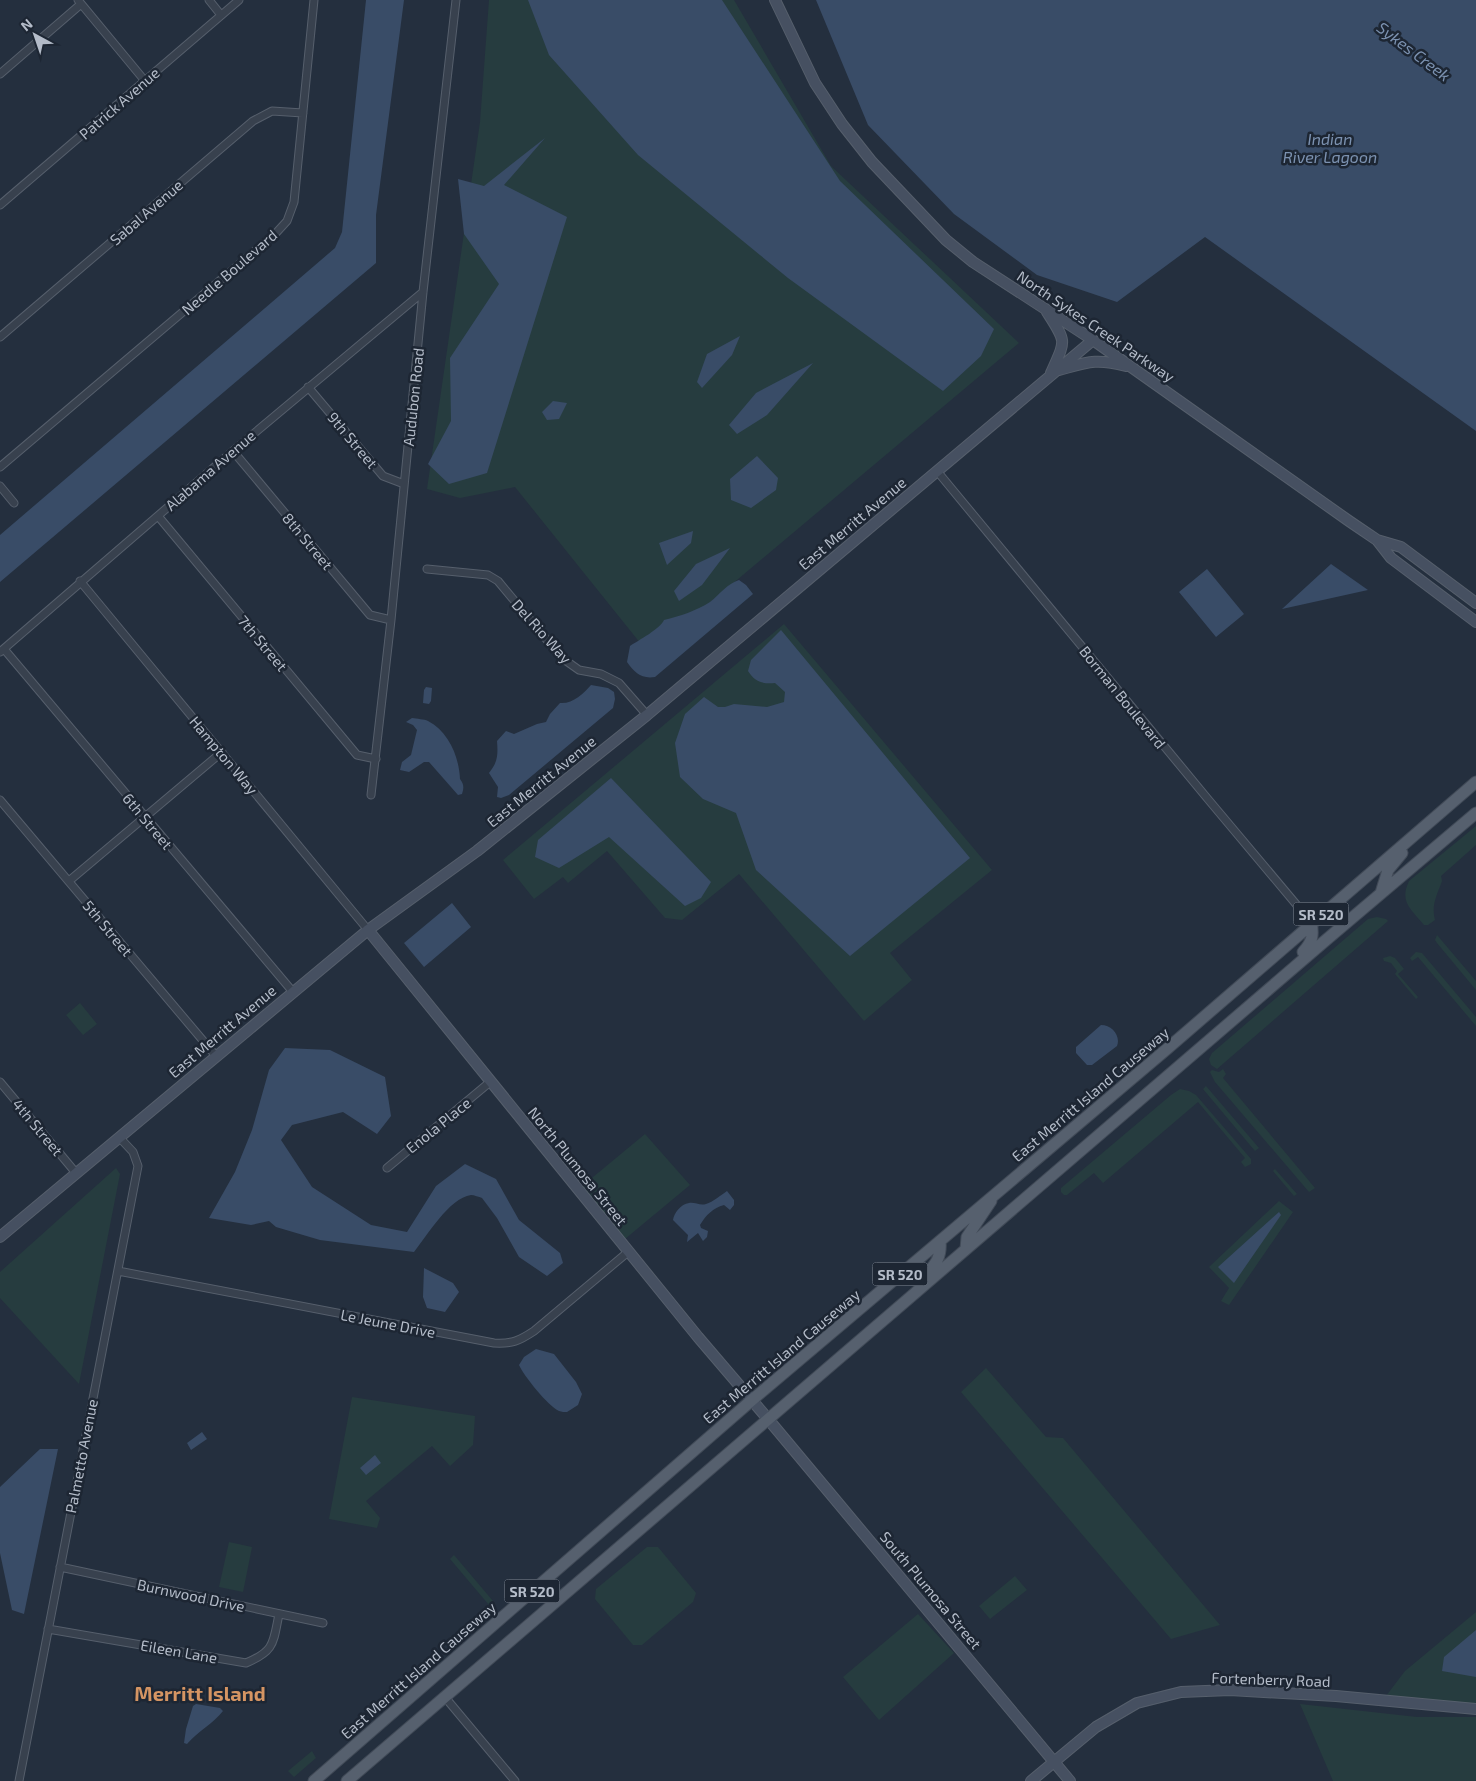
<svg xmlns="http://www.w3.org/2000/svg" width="1476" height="1781" font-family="'Exo 2',sans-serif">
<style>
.green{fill:#263c3f}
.water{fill:#394c67}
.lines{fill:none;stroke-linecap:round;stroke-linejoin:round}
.street-casing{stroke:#565f6c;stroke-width:9}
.secondary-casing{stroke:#565f6c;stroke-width:12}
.primary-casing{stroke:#414a57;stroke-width:13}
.street{stroke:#38414e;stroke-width:7}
.secondary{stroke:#465061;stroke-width:10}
.primary{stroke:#56606e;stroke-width:11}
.labels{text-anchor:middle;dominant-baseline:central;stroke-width:5;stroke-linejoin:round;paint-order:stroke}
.shield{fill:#1d2633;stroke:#878f9c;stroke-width:1}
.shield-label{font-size:14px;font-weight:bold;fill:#b4bcc9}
.street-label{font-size:15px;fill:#b4bcc9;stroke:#1d2633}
.water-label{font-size:16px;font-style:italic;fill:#7c92b1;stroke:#1d2633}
.district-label{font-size:20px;font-weight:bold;fill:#d59563;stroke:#1d2633}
</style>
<rect width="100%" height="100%" fill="#242f3e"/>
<!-- green -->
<path class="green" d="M489 0H734L831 166 1019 343 649 654 515 487 460 498 427 489 480 122Z
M784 624 992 870 890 953 912 980 864 1021 739 874 682 920 665 918 607 851 568 883 563 877 534 899 503 860Z
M1476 826V845L1441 876 1442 881C1437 895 1431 905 1435 920L1428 925H1424C1411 909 1399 902 1409 881Z
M1377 917 1386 919 1388 921 1217 1069 1211 1065 1209 1059 1212 1053 1368 919Z
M1437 935 1476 981V990L1437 943 1435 940Z
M1416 952 1422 953 1476 1017V1026L1418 957 1412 961 1410 958Z
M1390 956 1395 958 1404 969 1398 974 1418 997 1416 999 1395 974 1397 971 1391 963 1384 961 1383 958Z
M80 1003 97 1024 83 1035 66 1015Z
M1223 1069 1226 1074 1223 1078 1315 1188 1309 1192 1215 1082 1210 1072 1212 1070 1219 1072Z
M1206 1086 1259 1148 1255 1151 1203 1089Z
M1180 1089 1189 1091 1196 1095 1251 1159V1164L1245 1167 1241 1162 1245 1158 1198 1102 1103 1183 1094 1173 1067 1195H1064L1061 1192V1188L1171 1095Z
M645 1134 690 1185 625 1239 581 1187Z
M116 1168 120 1174 79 1384 0 1298V1272Z
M1275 1169 1297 1194 1294 1196 1273 1171Z
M1279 1201 1293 1212 1229 1305 1221 1301 1229 1288 1209 1267Z
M986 1368 1046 1437 1063 1438 1220 1625 1171 1639 961 1392Z
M352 1397 475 1416 473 1445 450 1466 432 1446 366 1501 380 1518 377 1528 329 1519Z
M229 1542 252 1547 243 1592 219 1587Z
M647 1547H658L696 1593 693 1602 642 1645H633L595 1599 596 1589Z
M454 1555 493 1601 489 1605 450 1559Z
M1015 1576 1027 1590 990 1619 979 1606Z
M1476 1612V1704L1386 1696 1405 1671Z
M918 1614 954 1653 879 1720 843 1677Z
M1300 1704 1417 1717H1476V1781H1333Z
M312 1751 316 1758 294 1777 288 1771Z"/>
<!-- water -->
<path class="water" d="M366 0H404L376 215V263L0 582V535L335 248 342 232Z
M528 0H722L840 181 994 329 981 356 943 391 788 278 638 155 549 55Z
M816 0H1476V431L1205 237 1117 302 1037 275 954 214 868 125Z
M545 138 504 185 567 217 487 473 449 484 428 464 451 421 450 358 499 284 464 234 458 179 484 186Z
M740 336 732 355 702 388 697 382 707 354Z
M813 363 767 415 737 434 729 425 756 393Z
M553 401 567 403 559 419 547 420 542 412Z
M757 456 778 478 776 490 751 508 731 500 730 479Z
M693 531 691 543 667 565 659 543Z
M730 548 702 585 679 601 674 591 696 564Z
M1331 564 1368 590 1282 609Z
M1207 569 1244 614 1216 637 1179 592Z
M739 580 746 585 753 594 655 677C641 679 635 673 627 662L630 646C639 640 660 629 664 620 680 616 696 611 710 602 720 594 727 584 739 580Z
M781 630 970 858 850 956 756 870 736 813 703 799 680 777 675 743 685 714 704 697 718 707H725L734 704 767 707 784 702 785 692 775 683C762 684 755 682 748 671L751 660Z
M591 685 608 688 614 692 615 699 613 708 509 795 501 798 497 797 498 787 489 773C498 762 498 754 497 741L506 731 514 734 537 724 546 722 550 714 560 703C573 704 583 694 591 685Z
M426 687 432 688 431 701 429 704 423 703 424 690Z
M412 718C417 719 424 719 428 721 449 732 459 757 460 779 464 784 464 788 462 794L458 795 429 762H424L409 772 400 770 402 762 411 755 417 730 413 725 406 722Z
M611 778 711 882 701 898 685 906 609 837 559 868 535 857 538 840Z
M452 903 471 927 424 967 404 943Z
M1101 1025C1112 1025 1121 1036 1117 1046L1092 1065H1087L1076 1053V1047Z
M285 1048 330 1050 385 1077 391 1116 377 1134 343 1112 292 1125 281 1140 312 1187 371 1225 407 1232 436 1186 465 1164 496 1179 519 1220 560 1253 563 1263 547 1276 519 1257 497 1218 482 1198C479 1197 474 1195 471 1195 449 1198 427 1236 414 1252L320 1240 276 1227 269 1221 251 1225 209 1218 235 1172 252 1130 269 1070Z
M727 1191 734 1200V1205L730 1210 724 1205C713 1208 706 1215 700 1225L701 1228 708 1231 707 1237 703 1241 698 1233 687 1242 688 1235 673 1220C674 1213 681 1204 689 1203 695 1202 700 1206 706 1204 713 1202 721 1195 727 1191Z
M1279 1212 1281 1215 1234 1283 1218 1267Z
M424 1268 453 1283 459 1292 445 1312 427 1308 423 1297Z
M536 1349 554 1354 576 1382 582 1394 578 1405 567 1412C564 1412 562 1412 559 1411 548 1406 524 1376 519 1365L524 1357Z
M202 1432 207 1439 191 1450 187 1443Z
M40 1449H58L24 1614 12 1610 0 1553V1487Z
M375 1455 381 1463 366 1475 360 1468Z
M1476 1630V1677L1442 1671 1444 1657Z
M196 1704 220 1708 223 1711C213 1724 198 1731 187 1744L184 1743 186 1729 193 1706Z"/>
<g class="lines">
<!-- street casing -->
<g class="street-casing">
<path id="street" d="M78 0 145 81
M209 0 221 15
M0 74 81 4
M0 205 239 0
M0 337 253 121 272 111 303 113
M308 387 383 476 404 484
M233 451 370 615 391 620
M0 467 276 233 287 221 294 202 314 0
M937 471 1207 798 1311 922
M0 486 14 503
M158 516 357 755 376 759
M427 569 488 575 498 581 562 658 579 670 601 674 619 683 647 715
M80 581 368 930
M4 649 293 992
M0 652 233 451 423 292
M371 795 391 620 423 292 456 0
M0 800 216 1056
M69 881 222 752
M0 1082 76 1173
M387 1168 490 1082
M118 1271 494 1343C512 1344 519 1341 534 1331L628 1252
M60 1567 323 1623
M48 1629 246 1663C275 1651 273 1643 279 1614
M444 1696 515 1781
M19 1781 138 1166 133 1152 119 1137"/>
</g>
<!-- secondary casing -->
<g class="secondary-casing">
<path id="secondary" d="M775 0 815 83 842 124 872 162 946 240 973 262 1093 340 1349 521 1377 540 1401 547 1476 603
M1047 312C1067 343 1066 339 1051 373
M1059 370C1088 362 1096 358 1126 366
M1377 540 1391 558 1476 622
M368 930 698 1337 768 1419 1070 1781
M0 1237 368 930 477 851 647 715 1093 340
M1031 1781 1096 1727 1137 1703 1181 1692 1230 1690 1336 1696 1476 1709"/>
</g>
<!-- primary casing -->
<g class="primary-casing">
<path id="primary" d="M1381 893 1388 870 1402 853
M1303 952C1312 942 1314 936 1311 922
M966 1249 967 1237 991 1201
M922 1280C933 1266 942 1260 940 1241
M314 1781 752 1400 1168 1048 1476 782
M347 1781 1326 940 1476 813"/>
</g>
<!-- street -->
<use href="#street" class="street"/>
<!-- secondary -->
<use href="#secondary" class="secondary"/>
<!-- primary -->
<use href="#primary" class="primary"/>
</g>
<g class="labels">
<!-- shield labels -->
<g class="shield">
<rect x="1293.5" y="902.5" width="55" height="23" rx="4"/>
<rect x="872.5" y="1262.5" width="55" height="23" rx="4"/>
<rect x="504.5" y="1579.5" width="55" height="23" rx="4"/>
</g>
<g class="shield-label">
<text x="1321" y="914">SR 520</text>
<text x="900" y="1274">SR 520</text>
<text x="532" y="1591">SR 520</text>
</g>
<!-- street labels -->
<g class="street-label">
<text transform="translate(119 103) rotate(-41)">Patrick Avenue</text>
<text transform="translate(146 212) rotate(-41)">Sabal Avenue</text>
<text transform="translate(229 272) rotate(-41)">Needle Boulevard</text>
<text transform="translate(1096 326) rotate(34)">North Sykes Creek Parkway</text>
<text transform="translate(413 397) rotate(-84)">Audubon Road</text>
<text transform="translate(353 440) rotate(50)">9th Street</text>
<text transform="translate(210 470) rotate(-41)">Alabama Avenue</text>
<text transform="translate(852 523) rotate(-40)">East Merritt Avenue</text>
<text transform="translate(308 541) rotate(50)">8th Street</text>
<text transform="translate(542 631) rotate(48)">Del Rio Way</text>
<text transform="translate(263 643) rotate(50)">7th Street</text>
<text transform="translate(1123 697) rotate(51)">Borman Boulevard</text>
<text transform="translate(224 755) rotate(50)">Hampton Way</text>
<text transform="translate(541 781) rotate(-39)">East Merritt Avenue</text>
<text transform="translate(148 821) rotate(50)">6th Street</text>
<text transform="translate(108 928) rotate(50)">5th Street</text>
<text transform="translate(222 1031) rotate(-40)">East Merritt Avenue</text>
<text transform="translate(1090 1094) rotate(-40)">East Merritt Island Causeway</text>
<text transform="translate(438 1125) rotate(-39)">Enola Place</text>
<text transform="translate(38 1127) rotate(50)">4th Street</text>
<text transform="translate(578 1166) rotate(51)">North Plumosa Street</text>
<text transform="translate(388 1323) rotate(11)">Le Jeune Drive</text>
<text transform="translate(781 1356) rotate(-40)">East Merritt Island Causeway</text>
<text transform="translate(81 1456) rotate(-79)">Palmetto Avenue</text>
<text transform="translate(931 1590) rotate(50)">South Plumosa Street</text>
<text transform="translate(191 1595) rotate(12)">Burnwood Drive</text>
<text transform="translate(179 1651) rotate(10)">Eileen Lane</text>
<text transform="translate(418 1670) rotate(-41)">East Merritt Island Causeway</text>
<text transform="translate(1271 1679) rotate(2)">Fortenberry Road</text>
</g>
<!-- water labels -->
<g class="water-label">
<text transform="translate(1414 51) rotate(37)">Sykes Creek</text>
<text x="1330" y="138">Indian<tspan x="1330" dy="18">River Lagoon</tspan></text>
</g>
<!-- district labels -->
<g class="district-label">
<text x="200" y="1693">Merritt Island</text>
</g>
</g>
<!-- north arrow -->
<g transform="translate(35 35) rotate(320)" stroke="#1d2633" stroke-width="4" paint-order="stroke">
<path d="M0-4L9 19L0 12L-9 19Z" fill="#b4bcc9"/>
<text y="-8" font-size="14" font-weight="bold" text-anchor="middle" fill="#b4bcc9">N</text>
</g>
</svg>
